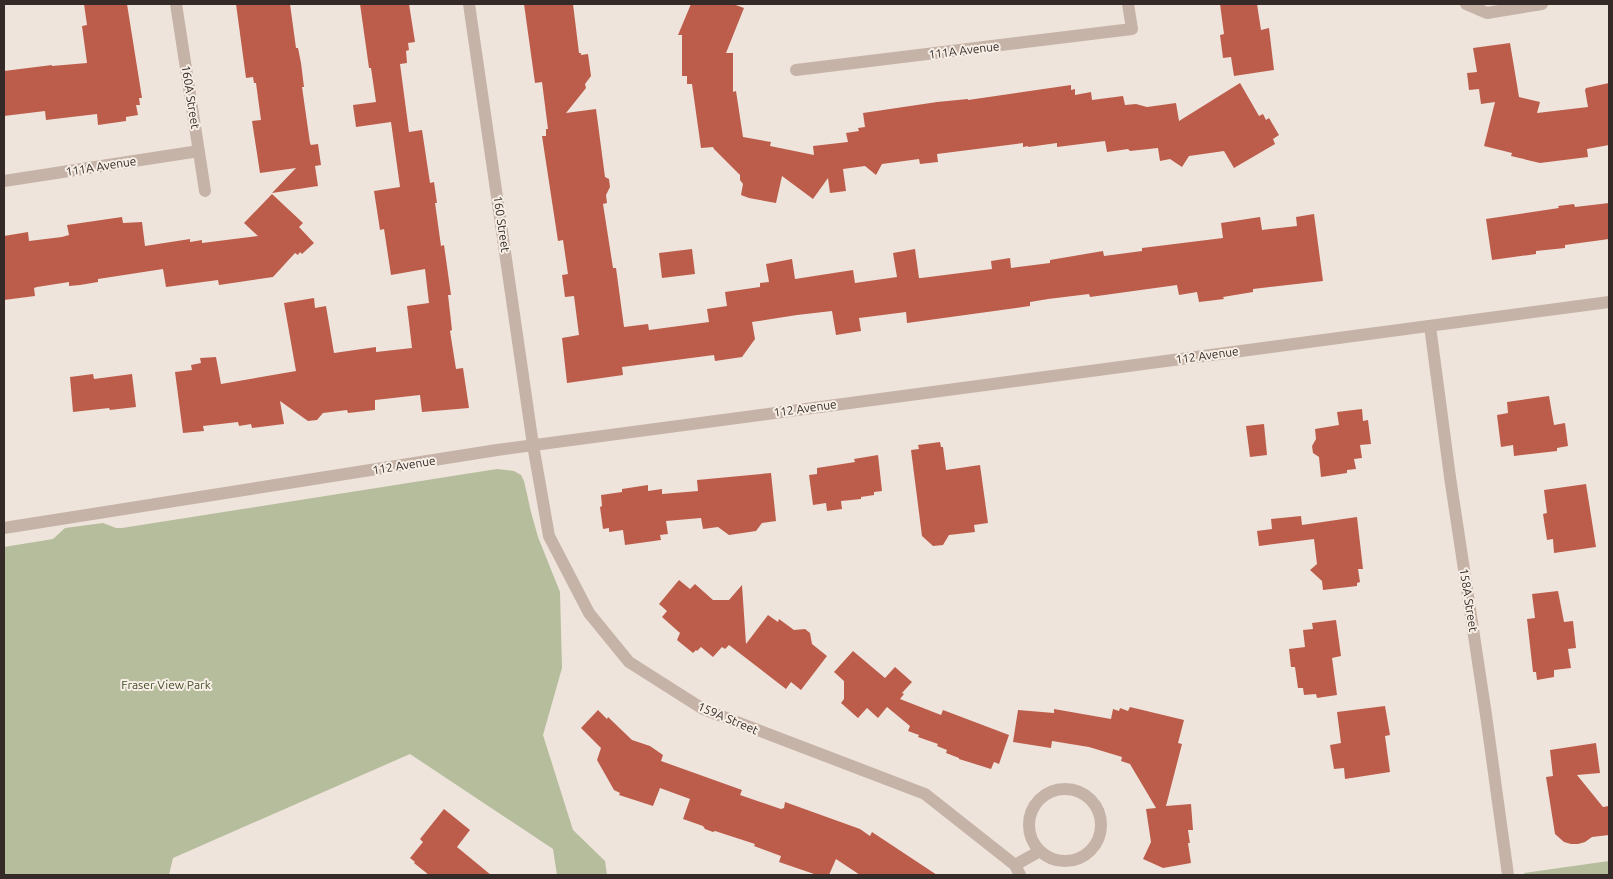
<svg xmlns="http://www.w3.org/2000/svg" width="1613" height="879" font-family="Ubuntu,sans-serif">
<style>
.green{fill:#b5bd9c}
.building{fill:#bc5d4c}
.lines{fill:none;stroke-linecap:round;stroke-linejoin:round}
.minor{stroke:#c6b3a8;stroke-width:12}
.tertiary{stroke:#c6b3a8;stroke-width:12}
.labels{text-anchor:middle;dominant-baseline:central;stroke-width:4;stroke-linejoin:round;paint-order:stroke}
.street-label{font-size:12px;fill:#342a27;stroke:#f7eee6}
.park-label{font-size:12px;fill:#46502d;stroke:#f7eee6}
</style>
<rect width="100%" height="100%" fill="#efe4db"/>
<!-- green -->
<path class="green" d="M497 469 514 471 521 475 524 481 531 512 538 537 560 592 562 668 543 735 573 830 605 861 607 875H557L553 849 410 754 173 858 169 875H4V547L53 539 65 528 103 523 116 528H122Z
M1609 861V875H1525L1524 873Z"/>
<!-- building -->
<path class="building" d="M84 4H127L142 98H139L140 105H136L138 115 126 117V121L98 125 97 114 46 120 45 111 4 116V71L52 65V66L87 63 82 26 87 25Z
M236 4H290L296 48H298L301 63 304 87H302L310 143 311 145 318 144 321 165 315 166 318 186 272 193 296 168 260 173 252 121 261 120 258 98 256 83H254L253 77 246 78Z
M360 4H409L415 42 408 43 409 50 406 51 407 63 400 64 409 132 422 130 430 183 434 182 437 203H435L436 210 441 246 444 245 451 295H448L452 330 450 331 456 369 463 368 469 408 422 412 420 395 375 400V410L348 413 347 410 323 413 317 420 308 421 280 401 284 424 252 428 251 424 239 426 238 422 203 426 204 431 183 433 175 372 192 370 191 365 201 363 200 358 216 357 221 384 296 371 284 303 314 298 315 308 326 306 334 353 376 347V352L412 348 407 306 429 303 425 269 391 275 384 229 380 230 374 191 400 187 391 122 356 127 353 105 376 102 371 68H369Z
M524 4H573L579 53H581V55L588 54 591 76 585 84 586 88 566 113 596 109 605 177 609 179 610 187 606 195 607 203 603 204 613 268H616L624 327 648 324 649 330 709 322 707 309 727 306 725 292 760 287V283L769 282 766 264 792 259 795 279 853 270 855 283 897 277 893 253 915 249 919 278H921L992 269 991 261 1010 258 1011 268 1050 263V260L1103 251 1104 256 1142 251V248L1223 238 1221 223 1260 217 1262 230 1297 226 1296 217 1314 214 1323 281 1253 289V292L1223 297 1224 299 1199 302 1197 292 1179 295 1177 285 1090 297 1089 294 1048 299 1030 302V306L907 323 906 312 859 318 861 331 836 335 832 311 797 315 752 322 755 339 742 357 715 361 714 355 622 367 623 375 567 383 562 338 579 335 574 296 565 297 562 275 568 274 563 240 558 241 542 136H546V129H548L542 82 535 83Z
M691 4H733L744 8 726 53H733V92L736 91 743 137 771 142 770 146 814 155 813 146 848 142 846 133 859 131 858 128 865 127 863 113 937 102 968 99V100L1071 85V90L1075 89V95L1091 92 1092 100 1123 96 1125 105 1136 104 1147 107 1176 103 1179 121 1240 83 1259 116 1263 114 1266 120 1269 118 1279 135 1273 139 1275 144 1234 168 1224 151 1189 156 1182 167 1170 159 1160 161 1158 148 1130 151 1128 149 1107 152 1105 141 1057 147V143L1028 147V146L1023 147V143L937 154 938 162 920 164 919 159 882 164 876 175 865 166 843 169 846 191 830 193 828 178 813 199 782 176 776 203 749 198 741 195 743 184 740 180V175L714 149 713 147 701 148 692 84H687V76H682V35H678Z
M1220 4H1257L1261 30 1269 28 1274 70 1234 76 1231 57 1223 58 1220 35 1224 34Z
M1510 43 1519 97 1540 102 1537 113 1588 107 1585 90 1586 88 1609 83V145L1587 149 1588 157 1540 163 1511 156 1512 153 1484 146 1495 102 1481 104 1479 89 1469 90 1467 73 1477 72 1473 48Z
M272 194 303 223 299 227 314 243 302 254 300 252 298 255 295 253 273 277 219 285 218 280 166 287 163 269 98 279V282L80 285 69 286V282L37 287 34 288 35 296 4 300V236L28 232 29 241 62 237 69 235 67 225 122 217 123 223 142 222 145 246 190 239V242L202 240V243L258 236 244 223Z
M1609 203V239L1565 245V248L1536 251V254L1492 260 1486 219 1559 208 1558 206 1574 204 1575 207Z
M692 249 695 274 662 278 659 253Z
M93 374 94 379 132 374 136 407 110 410 109 408 73 412 70 377Z
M1549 396 1554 425 1565 423 1568 446 1557 448V451L1514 456 1513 445 1501 447 1497 415 1508 413 1507 402Z
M1362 409 1363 421 1368 420 1371 444 1360 445 1362 458 1354 459 1356 469 1347 470V473L1321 477 1319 457 1313 453 1312 446 1316 439 1315 429 1339 425 1337 412Z
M1264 424 1267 455 1250 457 1246 426Z
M940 442 941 447H943L946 470 980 465 988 523 974 525 975 532 949 535 943 545 933 546 922 536 911 450 919 449 918 445Z
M878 455 882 491 874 492V495L861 497V499L841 501 842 509 827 511 826 503 813 505 809 475 817 474V468L855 462 854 459Z
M771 473 776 521 762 523 756 531 729 535 718 527 703 529 701 518 666 521 668 534 660 535 661 540 625 545 623 530 609 532V528L603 529 600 507 602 506 601 495 622 492V489L648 485V491L662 489V494L698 491 697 480Z
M1586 484 1596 547 1554 553 1553 539 1547 540 1543 514 1547 513 1544 490Z
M1301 516 1302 525 1357 517 1363 569H1358L1360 582 1357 583V586L1323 590 1322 581 1310 570 1317 564 1314 539 1259 546 1257 531 1272 529 1271 519Z
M679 580 690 589 695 584 713 600H729L742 585 746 644 768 615 778 622 779 619 794 630 805 629 810 633 812 644 827 656 801 690 791 682 786 689 729 645 725 649 722 647 713 657 701 647 697 651 696 650 693 653 677 640 680 633 662 617 667 611 659 604Z
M1558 591 1564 622 1573 621 1576 648 1568 649 1571 668 1554 670V677L1537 680 1536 672H1533L1527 619 1535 618 1532 594Z
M1336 620 1341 656 1332 658 1337 695 1317 698 1316 694 1304 695 1303 688H1298L1295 667H1291L1289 649 1305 647 1303 630 1313 629 1312 623Z
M853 651 885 678 895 667 912 682 902 693 904 694 900 699 941 715 943 710 1009 735 999 764 994 762 991 769 959 759V758L946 753 947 750 937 746 938 744 918 737 919 735 908 731 910 726 887 707 878 718 867 708 858 718 841 703 844 699V681L834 672Z
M1385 706 1390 735 1385 736 1390 772 1345 779 1344 768 1334 769 1330 745 1341 743 1337 712Z
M1130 707 1184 720 1178 743 1182 744 1166 806 1191 804 1193 830H1188L1190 843H1188L1191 863 1163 868 1143 859 1151 842 1146 809 1156 808 1130 764 1121 761 1122 757 1089 747 1052 741 1051 748 1013 742 1018 710 1054 713V709L1111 719 1113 709 1119 711 1120 708 1128 711Z
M598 710 607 719 608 717 632 740 650 746 663 755 661 761 742 790 740 795 781 809 784 808 785 802 860 829 870 836 872 832 937 875H860L836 859 829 875H817L779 862 781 856 754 846 755 844 715 831 713 832 705 829 703 826 683 819 690 799 660 788 653 806 619 795 620 793 614 790 597 760 601 748 581 728Z
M1596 743 1600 773 1577 775 1603 807 1609 806V835L1592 837 1585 842 1578 844H1571L1564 842 1555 834 1546 777 1553 776 1550 750Z
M444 809 470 830 457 847 491 875H429L414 863 415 862 410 858 423 842 420 839Z"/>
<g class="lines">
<!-- minor -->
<path class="minor" d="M176 4 205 191
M1466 4 1487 13 1542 4
M796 70 1132 29 1128 4
M4 181 199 151
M1430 326 1450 477 1486 715 1508 875
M533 445 549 536 589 613 629 662 703 709 925 794 1015 865 1020 875
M1029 825a36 36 0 1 1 72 0a36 36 0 1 1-72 0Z
M1015 865 1040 851"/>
<!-- tertiary -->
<path class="tertiary" d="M469 4 533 445
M4 528 497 450 1609 302"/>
</g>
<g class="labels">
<!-- street labels -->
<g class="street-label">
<text transform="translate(964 50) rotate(-7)">111A Avenue</text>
<text transform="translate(191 97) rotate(81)">160A Street</text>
<text transform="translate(101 166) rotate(-9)">111A Avenue</text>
<text transform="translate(502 224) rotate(82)">160 Street</text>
<text transform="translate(1207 355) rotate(-8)">112 Avenue</text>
<text transform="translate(805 408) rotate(-8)">112 Avenue</text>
<text transform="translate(404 465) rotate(-9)">112 Avenue</text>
<text transform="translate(1469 600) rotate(81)">158A Street</text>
<text transform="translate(728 718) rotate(23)">159A Street</text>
</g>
<!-- park labels -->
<g class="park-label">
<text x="166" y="684">Fraser View Park</text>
</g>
</g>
<!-- border -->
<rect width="1613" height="879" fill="none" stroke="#342a27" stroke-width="10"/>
</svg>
